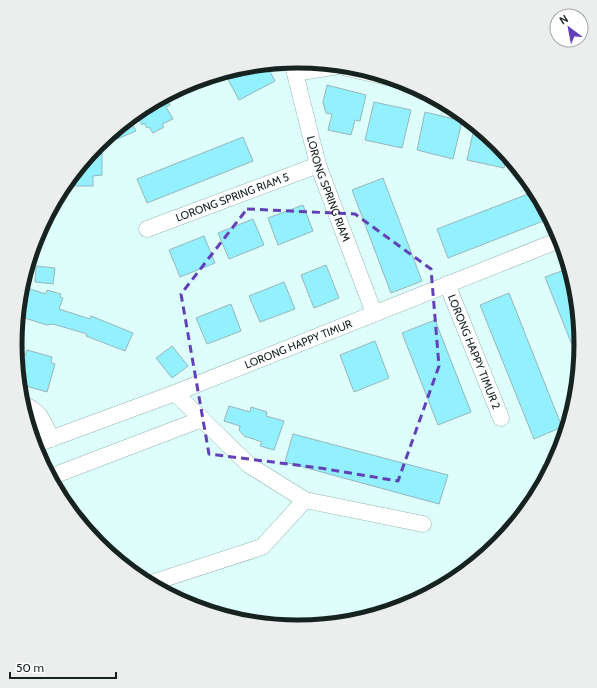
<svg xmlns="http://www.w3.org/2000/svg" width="597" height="688" font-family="Cabin,sans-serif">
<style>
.building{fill:#92f0ff;stroke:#97b6bb}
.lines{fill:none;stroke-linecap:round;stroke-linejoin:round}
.minor-casing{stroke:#95b4b0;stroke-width:17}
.minor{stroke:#fff;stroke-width:16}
.marked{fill:none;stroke:#6240b8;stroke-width:3;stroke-dasharray:8 5;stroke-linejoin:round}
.labels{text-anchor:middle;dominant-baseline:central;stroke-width:4;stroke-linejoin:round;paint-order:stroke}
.street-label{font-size:11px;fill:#172321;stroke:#fff}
.rim{fill:none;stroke:#172321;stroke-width:5}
</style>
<rect width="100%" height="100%" fill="#ddfefa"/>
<!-- building -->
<path class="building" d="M266 64 275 81 239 100 224 72 243 66Z
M327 85 366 95 360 121 355 120 351 135 328 130 332 114 326 113 323 102Z
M167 94 165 96 170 105 166 107 173 119 162 124 164 127 153 133 149 127 147 128 144 123 142 125 135 113 141 108Z
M374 102 411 110 402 148 365 140Z
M425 112 462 121 453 159 417 150Z
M129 118 136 131 117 139 113 131Z
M475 124 499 144 507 153 504 168 467 160Z
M243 137 253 161 147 203 137 179Z
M93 150V153H102V175L93 176V186H69V179Z
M383 178 422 281 391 293 352 190Z
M536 191 551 218 448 258 437 229Z
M303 205 313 231 278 245 268 218Z
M253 219 264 245 229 259 218 233Z
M204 236 215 263 180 277 169 250Z
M326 265 339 298 314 308 301 275Z
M36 266 55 268 53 284 35 282Z
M570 268 577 289 582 344 580 365 545 277Z
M284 282 295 309 260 322 249 296Z
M21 286 46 294 47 290 61 294 60 297 63 298 59 309 90 319 91 316 133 333 125 351 86 336 87 334 53 324 47 325 18 316Z
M509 293 562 427 534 439 480 305Z
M231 304 241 331 207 344 196 318Z
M435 320 471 412 438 425 402 333Z
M375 341 389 378 354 392 340 355Z
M172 346 188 366 172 378 156 358Z
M27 350 52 357 51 363 55 364 47 392 19 384 17 366 20 355 25 356Z
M229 406 250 412 251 407 267 412 266 416 284 421 274 450 260 446 262 442 244 436 239 430 240 426 224 421Z
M293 434 448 475 439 504 285 462Z"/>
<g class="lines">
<!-- minor casing -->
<g class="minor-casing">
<g id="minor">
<path id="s1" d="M292 61 318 165 374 313"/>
<path d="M295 73 338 66 400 80"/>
<path id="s2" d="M147 229 318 165"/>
<path id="s3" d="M447 284 501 418"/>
<path d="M175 393 249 465 305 500 423 524"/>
<path d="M22 404C40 410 44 422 51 439"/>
<path id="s4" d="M34 445 175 393 562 239"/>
<path d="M50 477 202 419"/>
<path d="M148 584 262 547 305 500"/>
</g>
</g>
<!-- minor -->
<use href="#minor" class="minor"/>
</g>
<!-- marked area -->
<path class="marked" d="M247 209 355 214 431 269 439 366 398 481 320 468 209 454 181 294Z"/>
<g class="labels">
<!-- street labels -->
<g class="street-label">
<text stroke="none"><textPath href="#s1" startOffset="133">LORONG SPRING RIAM</textPath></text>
<text stroke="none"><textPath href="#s2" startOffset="91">LORONG SPRING RIAM 5</textPath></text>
<text stroke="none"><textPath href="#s4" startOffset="283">LORONG HAPPY TIMUR</textPath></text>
<text stroke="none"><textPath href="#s3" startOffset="73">LORONG HAPPY TIMUR 2</textPath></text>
</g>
</g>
<!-- crop -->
<path d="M0 0H597V688H0ZM22 344a276 276 0 1 1 552 0a276 276 0 1 1-552 0Z" fill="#eceded" fill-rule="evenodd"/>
<path class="rim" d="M22 344a276 276 0 1 1 552 0a276 276 0 1 1-552 0Z"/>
<!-- north arrow -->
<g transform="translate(569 28) rotate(328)"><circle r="19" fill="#ffffff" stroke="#a2a7a6"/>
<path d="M0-3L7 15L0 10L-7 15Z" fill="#6240b8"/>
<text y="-6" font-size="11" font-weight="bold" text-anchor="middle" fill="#172321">N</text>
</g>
<!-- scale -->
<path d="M10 672v6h106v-6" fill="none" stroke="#172321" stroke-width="2"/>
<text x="16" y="672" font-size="12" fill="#172321" stroke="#ffffff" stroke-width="3" paint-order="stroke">50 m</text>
</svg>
